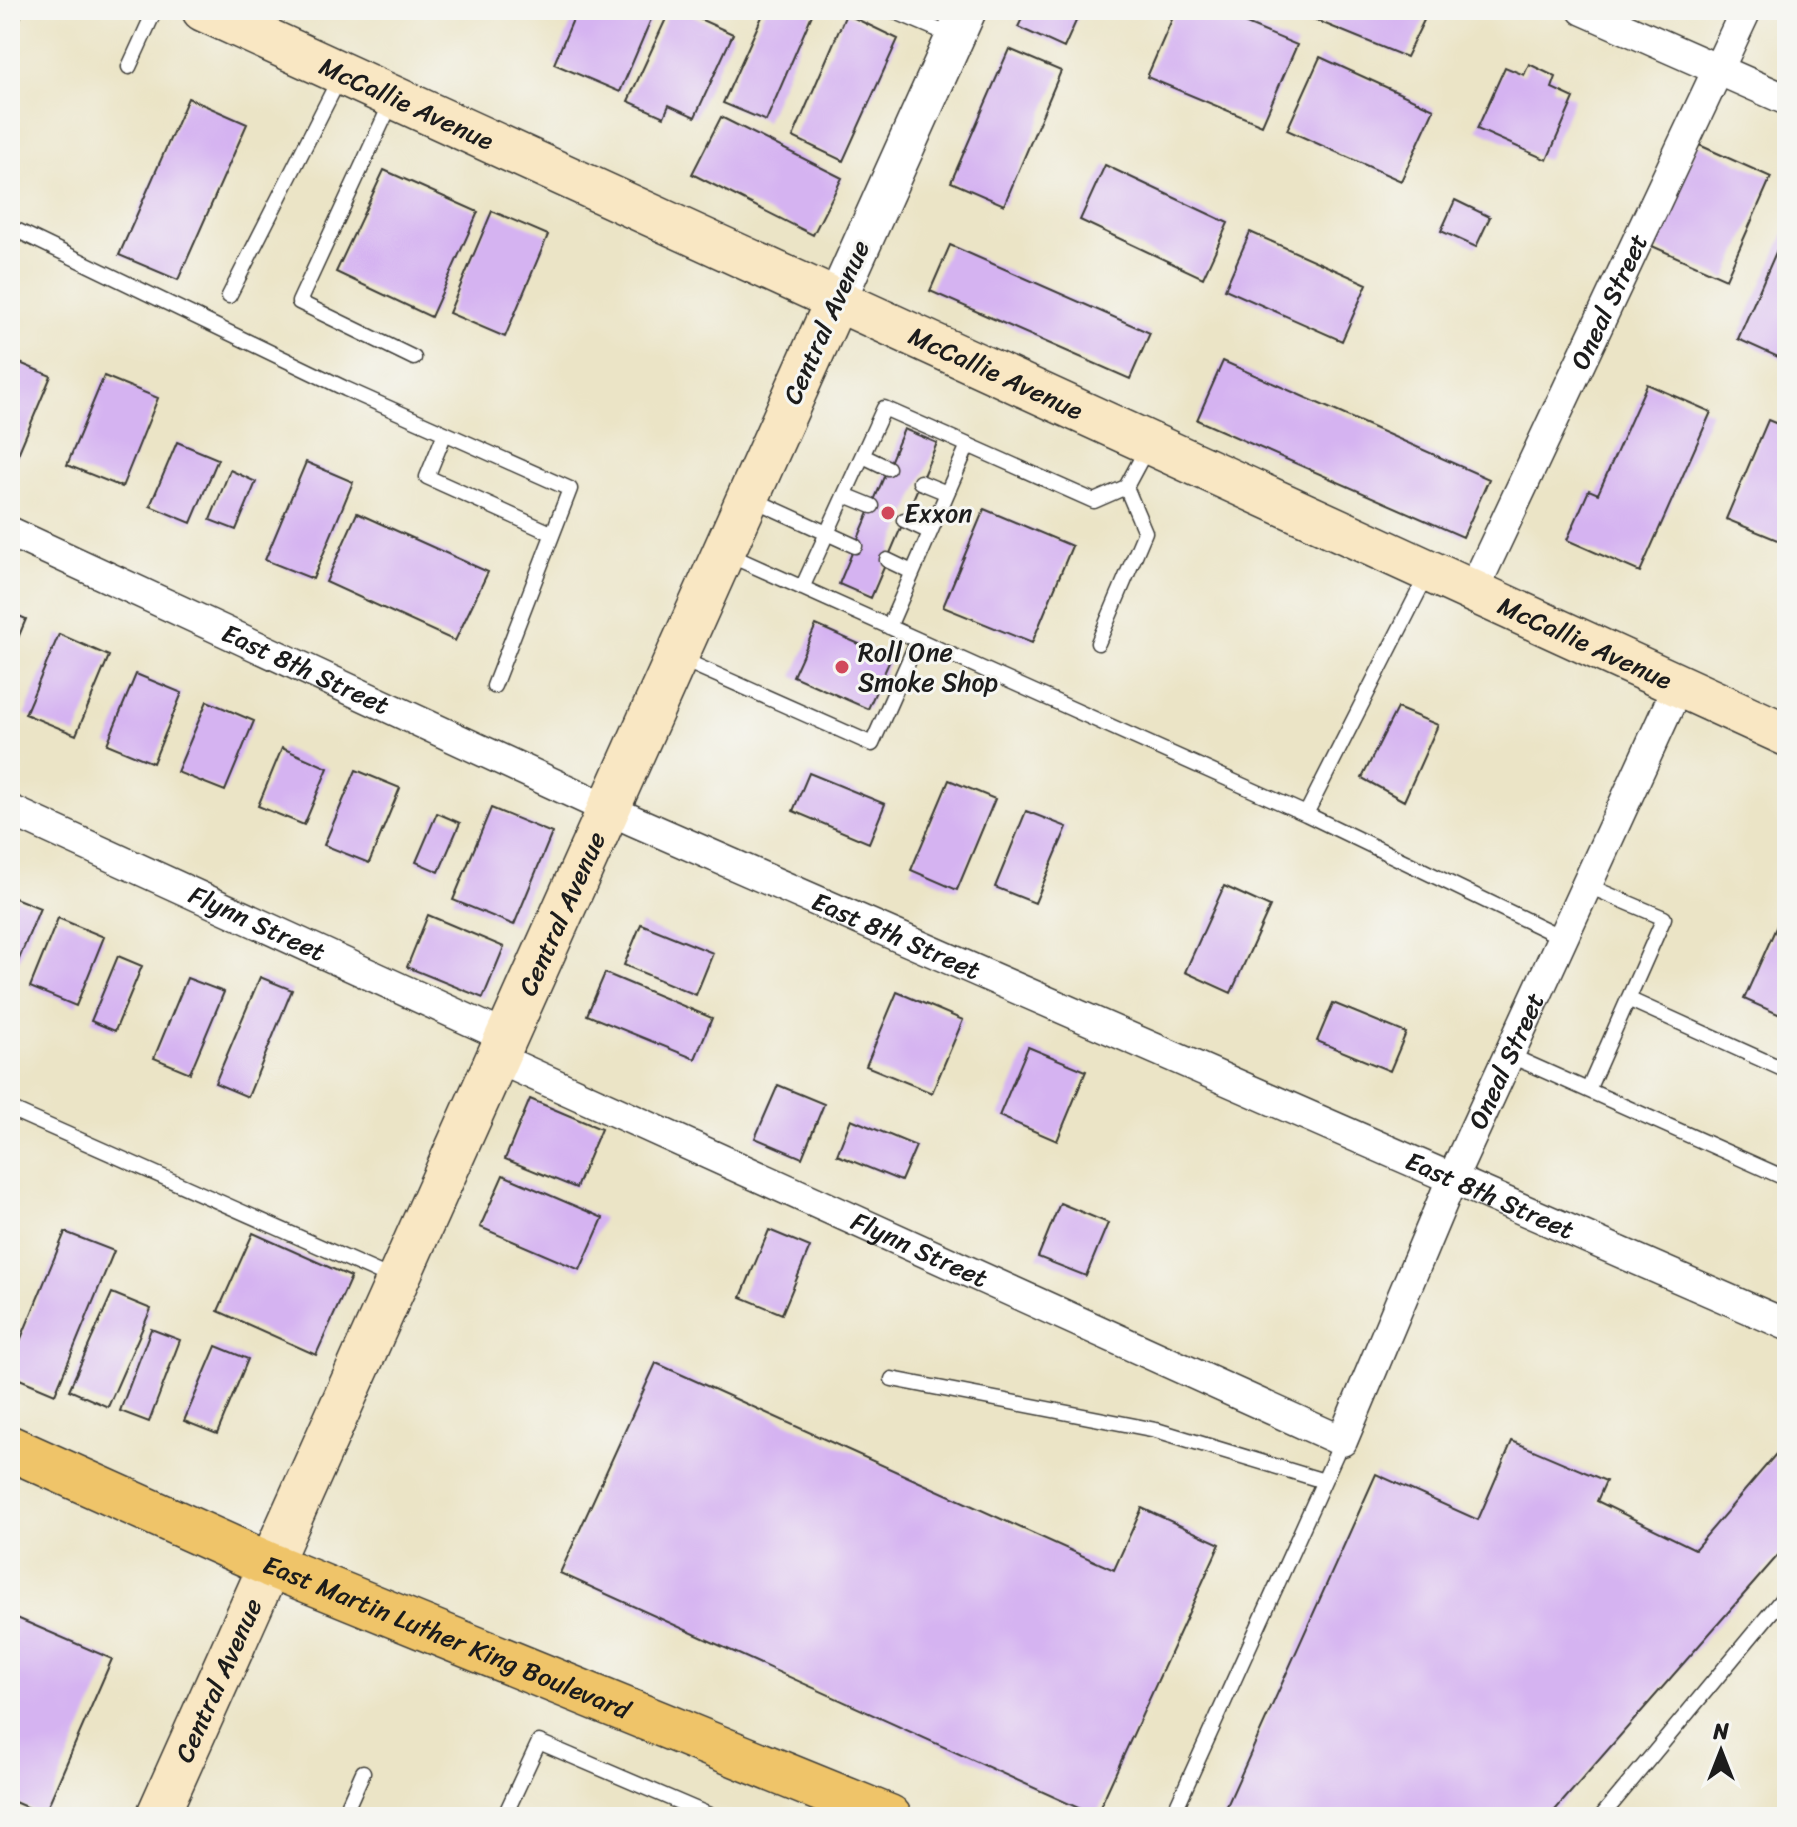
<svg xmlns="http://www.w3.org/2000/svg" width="1797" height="1827" font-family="Sriracha,sans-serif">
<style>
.building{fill:#d5b3f1}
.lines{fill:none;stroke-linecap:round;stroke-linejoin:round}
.service-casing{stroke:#3b3a36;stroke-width:17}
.minor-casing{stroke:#3b3a36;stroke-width:33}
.tertiary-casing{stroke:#3b3a36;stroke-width:41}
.secondary-casing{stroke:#3b3a36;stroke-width:45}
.primary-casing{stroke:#3b3a36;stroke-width:47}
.service{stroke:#fff;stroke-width:14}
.minor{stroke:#fff;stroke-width:30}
.tertiary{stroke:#fff;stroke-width:38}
.secondary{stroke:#f9e7c3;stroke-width:42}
.primary{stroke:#efc469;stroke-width:44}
.poi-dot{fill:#d1495b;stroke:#f6f6f2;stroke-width:3}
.labels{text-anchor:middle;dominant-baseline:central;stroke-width:6;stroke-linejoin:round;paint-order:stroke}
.street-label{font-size:26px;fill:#1c1c1c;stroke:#f6f6f2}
.poi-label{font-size:26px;fill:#1c1c1c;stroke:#f6f6f2;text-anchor:start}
</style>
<rect width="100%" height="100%" fill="#f6f6f2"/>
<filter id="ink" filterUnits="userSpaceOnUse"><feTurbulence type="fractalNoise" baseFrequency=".0125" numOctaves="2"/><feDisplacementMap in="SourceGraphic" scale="16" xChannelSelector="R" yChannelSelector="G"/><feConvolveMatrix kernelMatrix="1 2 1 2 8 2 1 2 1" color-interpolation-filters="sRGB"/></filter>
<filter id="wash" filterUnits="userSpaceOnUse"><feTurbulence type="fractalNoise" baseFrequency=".006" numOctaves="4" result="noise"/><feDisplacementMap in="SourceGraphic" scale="32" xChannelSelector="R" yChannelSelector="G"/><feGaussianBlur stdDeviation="1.8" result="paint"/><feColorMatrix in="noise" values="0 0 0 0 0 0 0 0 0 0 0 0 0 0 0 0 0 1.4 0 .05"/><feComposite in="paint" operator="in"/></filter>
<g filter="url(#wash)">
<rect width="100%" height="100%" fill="#ebe4c6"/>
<g id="blocks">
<!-- building -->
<path class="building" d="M10 10H24L10 39Z
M577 10H655L620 92 554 64Z
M670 10H680L733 34 695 117 669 105 664 117 628 101Z
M765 10H814L766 121 723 103Z
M1026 10H1081L1064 48 1018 27Z
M1176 10H1213L1297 45 1262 125 1147 77Z
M1291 10H1429L1406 57Z
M846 14 898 39 843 161 793 137Z
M1009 49 1061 71 1004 205 951 182Z
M1320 57 1434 109 1401 181 1287 130Z
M1529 64 1556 77 1552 88 1574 98 1547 160 1477 129 1505 67 1524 75Z
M188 98 247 124 178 280 119 255Z
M721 117 842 178 813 235 692 174Z
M1697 144 1771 177 1726 279 1652 246Z
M1105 165 1228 223 1203 278 1080 220Z
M384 170 478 212 431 317 336 272Z
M1455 200 1490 217 1476 247 1441 231Z
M492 211 548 235 505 337 449 313Z
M1787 227V361L1738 339Z
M1250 232 1367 284 1342 341 1225 289Z
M950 245 1150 333 1130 379 930 291Z
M1223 361 1489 479 1463 537 1197 420Z
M20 363 51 376 16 459 10 457V386Z
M104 376 158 398 122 487 67 465Z
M1647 384 1711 412 1640 572 1567 540 1589 490 1598 494Z
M1768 420 1787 428V544L1726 519Z
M904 429 937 443 871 598 839 584Z
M177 442 218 459 191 523 150 506Z
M306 462 353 482 313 579 265 560Z
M230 470 256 482 236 530 210 520Z
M984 509 1072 546 1032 643 943 607Z
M357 513 488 572 455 641 326 582Z
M10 612 26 619 10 657Z
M816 625 891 658 868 709 793 676Z
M59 634 109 656 76 735 25 714Z
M136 674 182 693 153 763 107 744Z
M207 701 254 721 225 791 177 772Z
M1397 708 1438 725 1404 801 1362 778Z
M282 748 328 768 304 825 258 806Z
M356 770 400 788 369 863 324 845Z
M809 773 885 804 869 843 793 811Z
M949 780 995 799 957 890 911 870Z
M491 808 552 833 514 925 453 900Z
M1026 811 1067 827 1035 903 995 887Z
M437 813 460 823 439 872 416 862Z
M1224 886 1270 907 1231 993 1185 972Z
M10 896 40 908 10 981Z
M1787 903V1018L1744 999Z
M428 915 504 947 483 998 407 967Z
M58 918 104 937 76 1006 30 987Z
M641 924 713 953 696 995 624 965Z
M118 956 142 966 115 1031 91 1021Z
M605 973 712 1018 695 1059 587 1015Z
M260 977 292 990 248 1097 215 1083Z
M187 978 224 992 190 1073 154 1058Z
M897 992 963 1020 932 1093 866 1066Z
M1333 1003 1406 1033 1390 1071 1317 1041Z
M1028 1047 1086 1071 1057 1141 999 1116Z
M778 1085 824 1104 802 1158 755 1138Z
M530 1099 601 1129 576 1188 505 1159Z
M851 1119 916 1146 901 1181 837 1155Z
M503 1175 603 1218 580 1270 480 1227Z
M1060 1203 1108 1223 1086 1276 1038 1257Z
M769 1230 810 1247 782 1314 741 1297Z
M65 1232 114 1251 55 1394 10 1375V1365Z
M253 1233 351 1277 316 1355 218 1311Z
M112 1293 151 1309 108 1407 69 1390Z
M151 1329 180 1340 149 1422 120 1411Z
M216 1346 248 1359 217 1434 184 1421Z
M656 1363 1114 1570 1142 1508 1220 1544 1096 1816 560 1573Z
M1512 1441 1606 1481 1597 1501 1695 1549 1787 1441V1545L1549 1817H1222L1376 1474 1478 1520Z
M10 1615 112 1659 44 1815 10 1800Z"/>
</g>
</g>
<g filter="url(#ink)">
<use href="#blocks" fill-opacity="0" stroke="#3b3a36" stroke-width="2"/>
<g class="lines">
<!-- service casing -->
<g class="service-casing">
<path id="service" d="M891 10 955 37
M129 67 155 10
M392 101 299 302 414 358
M10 227 346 389 570 489 494 686
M229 296 340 77
M445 433 427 477 551 533
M968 445 1094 501 1126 487 1148 446
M863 456 888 468
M920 482 947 493
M845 495 872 506
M750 498 855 546
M904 520 930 532
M727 554 1306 814 1561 937
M887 560 912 572
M802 588 884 408 968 445 889 627
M1098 643 1145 532 1126 487
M681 659 872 744 918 640
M1306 814 1427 575
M1586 885 1664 918 1588 1090
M1628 999 1787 1071
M1509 1055 1787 1179
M10 1109 393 1279
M892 1379 1156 1430 1324 1481
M343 1817 363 1772
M504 1817 539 1742 714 1817
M1172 1817 1342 1441
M1601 1817 1787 1593"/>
</g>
<!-- minor casing -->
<g class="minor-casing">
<g id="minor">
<path d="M1583 10 1787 100"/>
<path id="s1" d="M10 532 634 821 1787 1325"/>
<path id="s2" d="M1472 593 1746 10"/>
<path id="s3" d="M10 810 506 1037"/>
<path id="s4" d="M497 1058 1342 1441 1452 1179 1678 686"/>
</g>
</g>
<!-- tertiary casing -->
<g class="tertiary-casing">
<path id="tertiary" d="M837 299 967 10"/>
</g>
<!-- secondary casing -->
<g class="secondary-casing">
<g id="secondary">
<path id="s5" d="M203 10 1787 735"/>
<path id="s6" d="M157 1817 837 299"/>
</g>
</g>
<!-- primary casing -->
<g class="primary-casing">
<g id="primary">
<path id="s7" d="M10 1448 270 1565 889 1817"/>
</g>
</g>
<!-- service -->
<use href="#service" class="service"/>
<!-- minor -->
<use href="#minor" class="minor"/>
<!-- tertiary -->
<use href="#tertiary" class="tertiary"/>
<!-- secondary -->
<use href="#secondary" class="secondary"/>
<!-- primary -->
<use href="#primary" class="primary"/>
</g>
</g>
<!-- markers -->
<g class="poi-dot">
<circle cx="888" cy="513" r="8"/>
<circle cx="842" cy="667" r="8"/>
</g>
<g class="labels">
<!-- street labels -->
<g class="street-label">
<text stroke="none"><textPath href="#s5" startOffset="224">McCallie Avenue</textPath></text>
<text stroke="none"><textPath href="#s2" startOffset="322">Oneal Street</textPath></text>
<text transform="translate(826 322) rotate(-66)">Central Avenue</text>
<text stroke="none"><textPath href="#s5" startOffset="872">McCallie Avenue</textPath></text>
<text stroke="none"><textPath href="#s5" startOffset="1520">McCallie Avenue</textPath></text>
<text stroke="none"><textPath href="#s1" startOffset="326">East 8th Street</textPath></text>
<text stroke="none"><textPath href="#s6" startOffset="990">Central Avenue</textPath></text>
<text stroke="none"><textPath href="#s3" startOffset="272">Flynn Street</textPath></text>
<text stroke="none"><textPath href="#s1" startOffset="974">East 8th Street</textPath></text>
<text stroke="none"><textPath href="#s4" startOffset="1342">Oneal Street</textPath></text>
<text stroke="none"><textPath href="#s1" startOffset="1622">East 8th Street</textPath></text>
<text stroke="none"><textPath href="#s4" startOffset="464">Flynn Street</textPath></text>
<text stroke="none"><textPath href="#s7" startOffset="476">East Martin Luther King Boulevard</textPath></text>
<text stroke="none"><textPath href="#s6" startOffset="150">Central Avenue</textPath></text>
</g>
<!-- poi labels -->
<g class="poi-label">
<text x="904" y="513">Exxon</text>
<text x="858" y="652">Roll One<tspan x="858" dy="30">Smoke Shop</tspan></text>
</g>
</g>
<!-- margin -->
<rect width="1797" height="1827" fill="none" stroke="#f6f6f2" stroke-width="40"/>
<!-- north arrow -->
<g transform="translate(1721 1751)" stroke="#f6f6f2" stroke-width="6" paint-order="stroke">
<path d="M0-6L14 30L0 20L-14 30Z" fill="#1c1c1c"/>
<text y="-12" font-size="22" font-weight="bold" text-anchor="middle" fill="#1c1c1c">N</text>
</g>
</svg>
